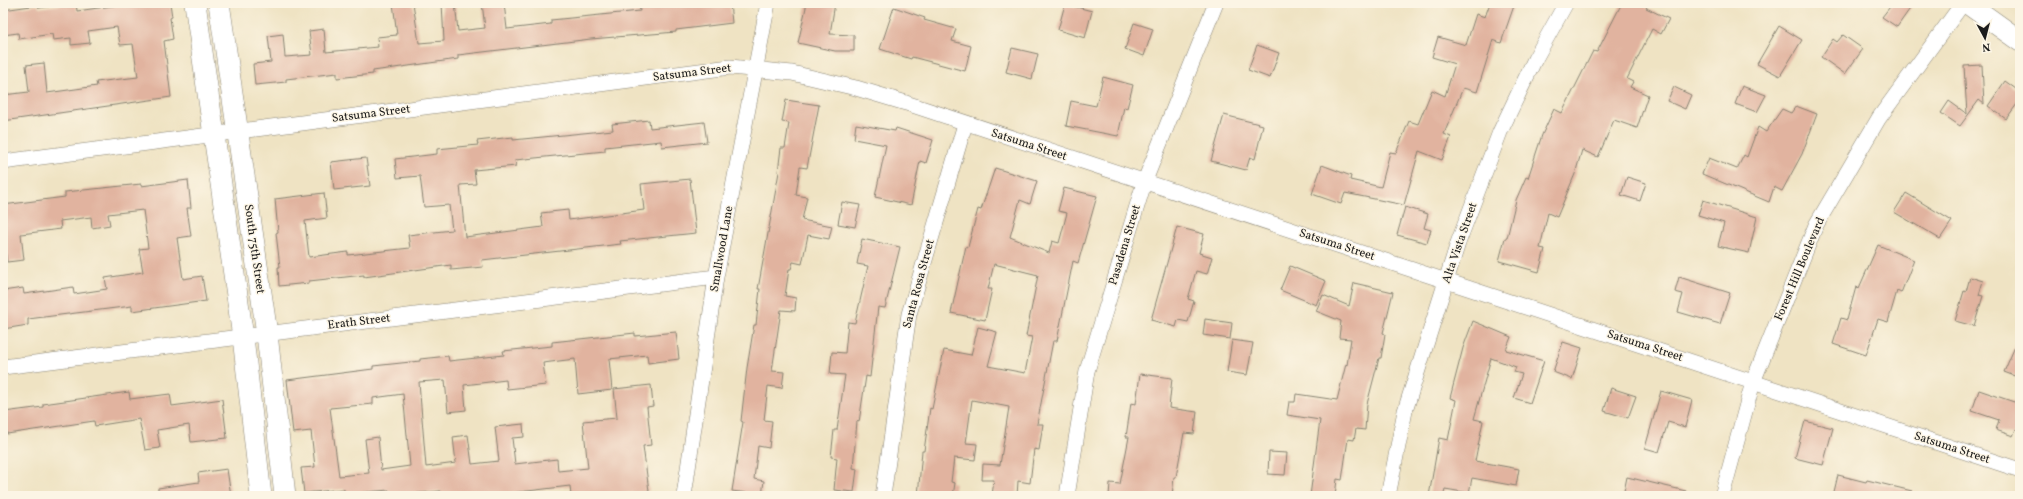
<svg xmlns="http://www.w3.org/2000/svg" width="2023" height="499" font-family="Vollkorn,serif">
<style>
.building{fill:#e1b39f;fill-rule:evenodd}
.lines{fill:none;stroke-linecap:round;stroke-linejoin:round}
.street-casing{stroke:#868070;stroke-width:16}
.secondary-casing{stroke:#868070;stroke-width:22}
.street{stroke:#fff;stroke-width:15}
.secondary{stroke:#fff;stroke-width:21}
.labels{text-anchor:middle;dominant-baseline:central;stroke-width:3;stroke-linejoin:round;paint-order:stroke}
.street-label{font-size:12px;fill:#1c1c1c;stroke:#fcf5e5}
</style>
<rect width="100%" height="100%" fill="#fcf5e5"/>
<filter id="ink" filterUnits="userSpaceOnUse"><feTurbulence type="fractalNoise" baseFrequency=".025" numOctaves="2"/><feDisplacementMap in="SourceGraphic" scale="8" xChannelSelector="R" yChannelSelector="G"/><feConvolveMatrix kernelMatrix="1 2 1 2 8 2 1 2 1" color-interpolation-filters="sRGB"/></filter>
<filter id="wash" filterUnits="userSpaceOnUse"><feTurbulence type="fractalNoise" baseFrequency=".012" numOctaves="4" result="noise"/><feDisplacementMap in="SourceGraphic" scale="16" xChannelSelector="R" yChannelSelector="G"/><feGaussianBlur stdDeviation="0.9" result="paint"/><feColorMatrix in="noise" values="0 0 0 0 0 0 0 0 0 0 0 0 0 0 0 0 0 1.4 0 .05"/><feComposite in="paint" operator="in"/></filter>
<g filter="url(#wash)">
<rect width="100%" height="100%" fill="#efe3c3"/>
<g id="blocks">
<!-- building -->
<path class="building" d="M73 3H76L77 11 133 3H170L172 17 170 18 173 39 164 41 171 97 3 121V95L29 92 26 65 44 63 47 93 97 86 96 82 138 77 133 44 120 45 117 27 88 31 90 43 71 45V38L53 40 52 34 19 39 18 33 3 35V10L38 5 39 8Z
M393 3H413L419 43 444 41 442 3H455L458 31 485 28 482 3H504L507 29 551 24V20L640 11 639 4 652 3H730L732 23 676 30V32L591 39 458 55V59L373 71V74L337 78V73L286 79V82L255 85 253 64 271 62 268 36 283 34 285 57 312 55 309 31 324 29 326 52 378 47 377 37 397 35Z
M807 3H835L830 34 854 35V51H835L798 43Z
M1490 3H1515L1501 43 1493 40 1477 92 1463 88 1444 134 1451 137 1442 160 1419 151 1404 205 1345 193 1341 204 1312 194 1322 165 1351 176 1350 180 1381 187 1390 152 1396 153 1409 121 1418 124 1432 90 1445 96 1455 64 1432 57 1438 37 1466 45 1476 14 1485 17Z
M1622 3H1649L1646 8 1669 19 1661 34 1652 29 1627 79 1633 82 1630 87 1648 95 1637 128 1614 120 1598 157 1582 150 1575 174 1557 217 1548 213 1540 248 1545 249 1539 272 1499 261 1505 238H1507L1516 200 1526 177 1528 178 1542 135 1554 109 1562 113 1593 51 1597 52Z
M1893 3H1914L1897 27 1882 17Z
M1065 4 1092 11 1085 38 1058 30Z
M894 7 925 18 924 20 956 29 952 41 971 46 965 71 912 57 911 59 880 49Z
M1134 23 1153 29 1144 56 1125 49Z
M1779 26 1802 40 1780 76 1757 64Z
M1843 35 1863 49 1845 74 1821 57 1833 39 1837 42Z
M1257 45 1279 53 1270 78 1248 70Z
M1012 48 1038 54 1032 79 1006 72Z
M1982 65 1984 104 1979 100 1960 126 1941 113 1949 101 1967 114 1964 66Z
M1103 77 1133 85 1127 108 1124 107 1118 136 1066 126 1071 101 1096 106Z
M2005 81 2020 92V100L2006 119 1988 106Z
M1742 86 1766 95 1757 112 1735 104Z
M1674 87 1691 95 1685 109 1667 101Z
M786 100 819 105 807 168 800 167 796 195 807 197 802 220 832 226 829 239 808 235 802 264 793 262 791 269H789L785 296 796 298 795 311 781 310 772 371 784 372 782 388 768 386 764 420 772 421 769 448 758 446 754 479 764 481 762 495 732 491 743 422 741 421 747 368 754 325H756L760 289H758L779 172H778L781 148H785L789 123 782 122Z
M1796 106 1817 114 1802 154 1782 191 1774 187 1769 202 1702 174 1709 158 1737 169 1744 155 1747 157 1758 127 1766 132 1782 109 1791 113Z
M1224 115 1263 125 1255 159 1250 157 1246 170 1211 161Z
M649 120 650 128 704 122 707 142 662 147 661 141 605 147V151L515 160 516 166 474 170 476 184 460 185 465 237 543 227 541 213 568 210 569 220 644 210 641 184 690 179 696 233 620 241 621 244 482 260 483 267 451 270V265L364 277V275L309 281V283L279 286 278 267H280L276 233 278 232 275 199 324 193 327 218 305 221 309 257 348 252V255L410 248 408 235 452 230 449 205 424 207 420 176 397 178 395 159 437 154V149L478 145 477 141 513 137V140L613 130 612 124Z
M856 124 895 131 896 128 933 140 926 163 920 161 911 205 875 197 886 145 854 139Z
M366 158 370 186 334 190 331 162Z
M995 168 1037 181 1030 204 1020 200 1010 237 1049 253 1052 241 1059 243 1067 213 1058 211 1064 188 1097 196 1078 263 1073 261 1057 341H1053L1037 424H1043L1039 450 1034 449 1030 483 1018 481 1017 496H992L994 480H982L983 464 1000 465 1009 407 972 400 966 443 977 444 975 460 954 458 951 482 955 483 953 496H918L922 451H924L930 408 932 409 944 350 971 355 978 327 997 332 988 366 1025 373 1032 337 1026 336 1038 275 994 264 988 289H992L985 320 951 313 966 246 968 247 978 209 981 210Z
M1627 177 1646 183 1640 201 1621 195Z
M188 180 191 208H187L191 236 177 238 183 279 202 276 206 301 132 311V306L28 319V325L3 329V291L23 288 24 294 73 287 74 294 107 289 105 278 143 272 139 249 148 248 143 210 108 214 110 225 92 228 91 217 60 221 61 229 21 234 24 260 7 262 3 234V205L65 197V192L141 184V186Z
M1906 193 1952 221 1940 239 1894 212Z
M1703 200 1757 217 1749 253 1718 246 1724 223 1698 215Z
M842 202 860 205 855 227 838 224Z
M1405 207 1428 214 1424 228 1431 230 1427 243 1397 235Z
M1177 227 1204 234 1199 253 1212 257 1207 274 1196 271 1188 299 1194 301 1188 322 1178 320 1176 327 1151 320Z
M862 239 900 247 885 308 878 307 870 377 866 376 859 422 857 421 853 468 857 469 854 492 834 490 837 458 831 457 834 430H837L845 375 830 374 832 352 845 353 848 322 855 323 868 266 857 264Z
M1878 245 1914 260 1901 293 1897 291 1888 322 1878 319 1866 355 1833 344 1841 318 1847 320 1856 287 1859 288Z
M1290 266 1326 281 1316 305 1280 290Z
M1679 277 1730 293 1720 324 1678 312 1683 294 1675 292Z
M1970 277 1983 281 1979 295 1983 296 1974 326 1955 321 1964 291 1966 292Z
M1354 283 1393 292 1383 333 1385 334 1381 358H1379L1367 404 1365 430 1356 429 1354 440 1348 439 1342 480 1337 479 1335 496H1310L1320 420 1287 415 1289 402H1295L1296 394 1337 400 1346 364 1347 365 1351 339 1339 338 1341 321 1316 311 1323 295 1349 306Z
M1205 319 1232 323 1230 339 1203 335Z
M1473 321 1511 337 1506 350 1544 361 1530 403 1514 398 1522 374 1514 372 1516 367 1491 358 1474 419 1483 421 1475 461 1519 469 1516 486 1472 478 1469 493 1445 489 1443 496H1429L1439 438 1448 440 1456 400 1450 398 1463 348Z
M676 332 679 359 648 363 647 355 609 359 612 390 578 394 575 359 543 363 546 385 507 389 506 380 464 385 466 410 448 412 445 380 419 382 426 467 456 463 453 437 468 435 472 464 499 461 495 427 523 424 524 437 512 438 515 464 557 459 558 471 588 468 583 421 617 418 614 389 651 385 653 406 647 407 651 445 643 446 649 491 599 496H571L570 486 485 496H440V491L390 496 389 490 344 494V489L304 493 301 468 315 467 311 431 293 433 287 380 373 369V366L420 361V359L448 356 449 361 504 355 503 351 552 346V342L635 333V336ZM403 394 410 466 381 470 378 437 365 439 369 473 339 476 330 408 373 404V398Z
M2020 335V378L2004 372Z
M1232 340 1253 343 1247 375 1227 372Z
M1563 342 1582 348 1572 379 1553 372Z
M1140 374 1172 378 1169 408 1197 412 1194 434 1184 433 1176 477H1174L1172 496H1109L1110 483 1120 484 1129 437H1126L1131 403 1136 404Z
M1611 388 1636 396 1628 418 1604 411Z
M1979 390 2020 404V430L2016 429 2013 436 1996 430 1999 420 1972 411Z
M1661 391 1692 400 1685 427 1668 422 1659 452 1645 448Z
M129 392 130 399 170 394 172 406 222 399 227 438 191 442 189 425 157 430 160 448 145 450 139 419 95 426 94 421 7 434 4 412 43 407V404Z
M1805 421 1833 428 1823 465 1795 458Z
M1269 452 1287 453 1285 475 1268 474Z
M227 469 231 496H158V488L199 482 198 473Z
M1838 475 1866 482 1867 480 1912 491V496H1833Z
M1627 477 1686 491 1685 496H1623Z"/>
</g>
</g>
<g filter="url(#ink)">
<use href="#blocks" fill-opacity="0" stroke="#868070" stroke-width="1"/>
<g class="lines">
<!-- street casing -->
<g class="street-casing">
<path id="street" d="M3 162 730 67 792 73 856 88 906 103 2020 470
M3 367 716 277
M684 496 716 277 768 3
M883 496 909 314 965 124
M1067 496 1087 371 1144 183 1216 3
M1388 496 1405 411 1458 243 1500 132 1535 59 1566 3
M1722 496 1753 382 1816 225 1879 118 1963 3"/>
</g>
<!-- secondary casing -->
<g class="secondary-casing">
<path id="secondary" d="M195 3 243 337 261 496
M219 3 267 334 285 496
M1967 3 2020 41"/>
</g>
<!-- street -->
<use href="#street" class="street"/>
<!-- secondary -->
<use href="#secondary" class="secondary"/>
</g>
</g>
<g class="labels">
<!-- street labels -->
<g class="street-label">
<text transform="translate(692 73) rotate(-7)">Satsuma Street</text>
<text transform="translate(371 114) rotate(-7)">Satsuma Street</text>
<text transform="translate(1029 145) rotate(18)">Satsuma Street</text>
<text transform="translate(1460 243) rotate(-71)">Alta Vista Street</text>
<text transform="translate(1125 245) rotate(-73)">Pasadena Street</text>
<text transform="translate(1337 245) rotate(18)">Satsuma Street</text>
<text transform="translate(254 249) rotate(82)">South 75th Street</text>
<text transform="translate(722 249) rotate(-80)">Smallwood Lane</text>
<text transform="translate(1800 269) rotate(-67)">Forest Hill Boulevard</text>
<text transform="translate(919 284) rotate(-75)">Santa Rosa Street</text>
<text transform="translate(359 322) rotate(-7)">Erath Street</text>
<text transform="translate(1645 346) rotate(18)">Satsuma Street</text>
<text transform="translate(1952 448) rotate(18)">Satsuma Street</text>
</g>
</g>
<!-- margin -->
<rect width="2023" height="499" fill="none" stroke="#fcf5e5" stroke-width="16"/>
<!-- north arrow -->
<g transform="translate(1985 38) rotate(173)" stroke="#fcf5e5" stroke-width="3" paint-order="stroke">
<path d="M0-3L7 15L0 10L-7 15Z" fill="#1c1c1c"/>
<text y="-6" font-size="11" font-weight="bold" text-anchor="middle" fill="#1c1c1c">N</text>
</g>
</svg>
